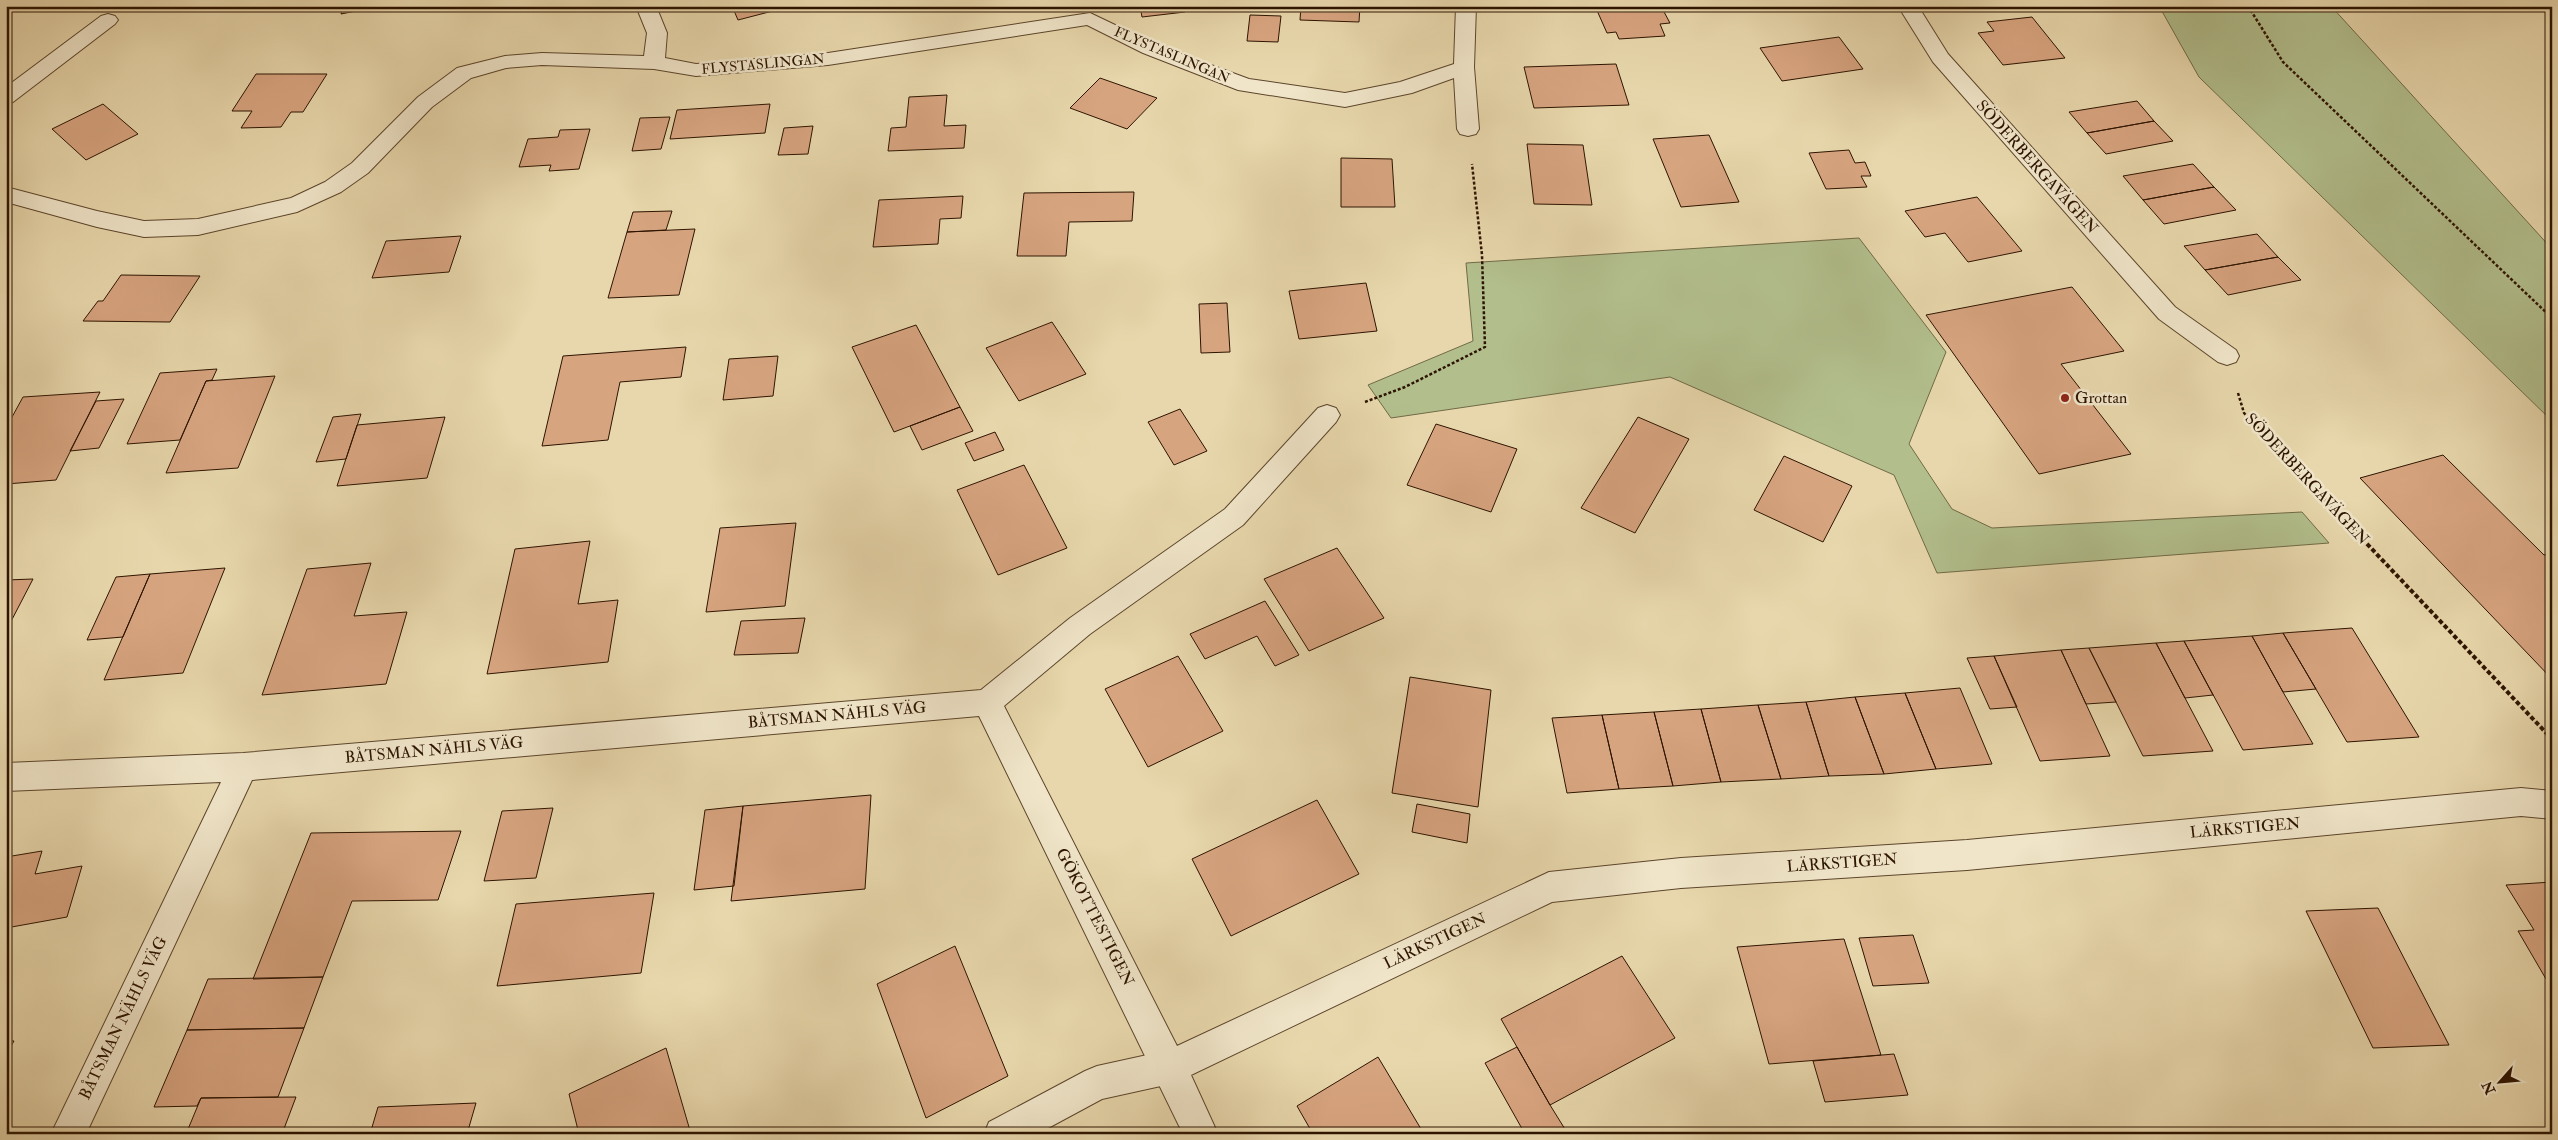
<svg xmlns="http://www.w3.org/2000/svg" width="2558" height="1140" font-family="'IM FELL Double Pica',serif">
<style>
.green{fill:#b2bf8d;stroke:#706a46}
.building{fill:#d7a480;stroke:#2d1400}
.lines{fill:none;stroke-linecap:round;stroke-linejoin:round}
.service-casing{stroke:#5c452b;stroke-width:2}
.minor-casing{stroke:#5c452b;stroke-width:2}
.path-far1{stroke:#2d1400;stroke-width:2.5;stroke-dasharray:3 2;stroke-linecap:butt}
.path{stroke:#2d1400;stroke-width:4;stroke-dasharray:4.5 2.5;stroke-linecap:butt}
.service{fill:#f0e5c9;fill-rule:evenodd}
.minor{fill:#f0e5c9;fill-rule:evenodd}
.poi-dot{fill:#8f2418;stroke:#f0e5c9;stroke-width:2}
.labels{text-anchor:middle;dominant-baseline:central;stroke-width:5;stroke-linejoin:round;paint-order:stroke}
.far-street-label{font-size:14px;fill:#2d1400;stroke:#f0e5c9}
.street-label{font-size:16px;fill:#2d1400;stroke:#f0e5c9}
.poi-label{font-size:16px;fill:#2d1400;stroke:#f0e5c9;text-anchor:start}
</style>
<rect width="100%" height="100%" fill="#e8d7ac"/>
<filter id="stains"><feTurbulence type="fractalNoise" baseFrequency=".004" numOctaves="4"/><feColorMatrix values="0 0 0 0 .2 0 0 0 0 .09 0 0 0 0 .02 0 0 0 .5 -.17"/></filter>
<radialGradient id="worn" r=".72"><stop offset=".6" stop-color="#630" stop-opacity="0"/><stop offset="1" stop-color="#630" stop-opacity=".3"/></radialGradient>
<!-- green -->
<path class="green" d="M2159 6H2331L2552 249V421L2199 77Z
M1859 238 1946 352 1909 444 1952 509 1992 528 2302 512 2329 543 1937 573 1894 475 1670 377 1391 418 1368 385 1473 341 1466 263Z"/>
<!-- building -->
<path class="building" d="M343 6H381L341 14Z
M732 6H792L738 20Z
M1140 6H1184L1185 12 1142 17Z
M1301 6H1360L1359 22 1300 20Z
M1595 6H1649L1652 11 1663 10 1670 23 1660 24 1665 36 1619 39 1616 32 1607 33Z
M1250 15 1281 16 1278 42 1247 41Z
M2032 17 2065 58 2003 65 1978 33 1994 31 1987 22Z
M1839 37 1863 69 1782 81 1760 48Z
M1616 64 1629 105 1534 108 1524 67Z
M256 74H327L303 112H291L281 127 241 128 252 111H232Z
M1100 78 1157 98 1127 129 1070 108Z
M947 95 944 126 966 125 964 148 888 151 891 128 906 127 909 97Z
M2137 101 2154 121 2087 133 2069 112Z
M103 104 138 134 86 160 52 129Z
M770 104 765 133 670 139 677 110Z
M670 117 661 149 632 151 640 118Z
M2154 121 2173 141 2106 154 2087 133Z
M813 126 808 154 778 155 784 128Z
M590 129 579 169 549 171 551 165 519 167 528 139 558 137 560 130Z
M1709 135 1739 202 1681 207 1653 139Z
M1527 144 1583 145 1592 205 1534 204Z
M1849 150 1855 163 1865 162 1871 176H1861L1867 187 1826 189 1809 153Z
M1341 158 1392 159 1395 207H1341Z
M2193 164 2214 187 2143 200 2123 176Z
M2214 187 2236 210 2164 224 2143 200Z
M1134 192 1132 221 1069 222 1066 256H1017L1024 193Z
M963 196 961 218 940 219 938 244 873 247 879 200Z
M1977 197 2022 251 1968 262 1945 233 1925 237 1905 211Z
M672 211 666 230 627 232 633 212Z
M695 229 679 295 608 298 627 232Z
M2257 234 2278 257 2205 270 2184 246Z
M461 236 449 272 372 278 386 241Z
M2278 257 2301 280 2228 295 2205 270Z
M121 275 200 276 170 322 83 321 98 301H103Z
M1366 283 1377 331 1299 339 1289 291Z
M2072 287 2124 351 2061 364 2131 454 2039 474 1926 315Z
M1227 303 1230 352 1201 353 1199 304Z
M1052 322 1086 374 1019 401 986 348Z
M916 325 960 407 894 432 852 347Z
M686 347 681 377 620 382 608 440 542 446 563 356Z
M778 356 773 396 723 400 729 359Z
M217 369 212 380 206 381 180 440 127 444 160 373Z
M275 376 238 468 166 473 206 381Z
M100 392 56 480 6 484V428L23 397Z
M124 399 99 448 70 451 96 401Z
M960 407 973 431 922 450 910 426Z
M1180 409 1207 451 1174 465 1148 422Z
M361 414 346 459 316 462 333 417Z
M445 417 427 478 337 486 357 425Z
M1638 417 1689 439 1635 533 1581 508Z
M1436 424 1517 449 1491 512 1407 485Z
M995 432 1004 450 974 461 965 443Z
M2443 455 2544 555 2552 553V679L2360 478Z
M1784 456 1852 486 1823 542 1754 510Z
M1024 465 1067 548 998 575 957 490Z
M796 523 785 606 706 612 720 528Z
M590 541 578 604 618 600 608 662 487 674 515 549Z
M1337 548 1384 618 1309 651 1264 579Z
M371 563 354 616 407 612 386 684 262 695 307 569Z
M225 568 183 673 104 680 150 574Z
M150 574 123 637 87 640 116 577Z
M33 579 6 631V580Z
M1265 601 1299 655 1275 666 1257 636 1205 659 1190 634Z
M805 618 798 653 734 655 741 621Z
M2352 628 2419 737 2347 742 2283 633Z
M2283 633 2316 689 2283 692 2252 636Z
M2252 636 2283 692 2313 744 2243 750 2184 641Z
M2184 641 2213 695 2185 698 2156 643Z
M2156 643 2185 698 2213 751 2143 756 2089 648Z
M2089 648 2116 702 2086 704 2061 650Z
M2061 650 2086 704 2110 756 2040 761 1994 656Z
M1178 656 1223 731 1148 767 1105 689Z
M1994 656 2017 707 1990 709 1967 658Z
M1410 677 1491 690 1478 807 1392 793Z
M1960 688 1992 764 1936 769 1905 693Z
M1905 693 1936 769 1884 774 1855 697Z
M1855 697 1884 774 1829 776 1806 702Z
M1806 702 1829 776 1781 779 1758 705Z
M1758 705 1781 779 1721 782 1701 709Z
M1701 709 1721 782 1673 786 1654 712Z
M1654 712 1673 786 1619 789 1602 715Z
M1602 715 1619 789 1567 793 1552 718Z
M871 795 865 889 731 901 743 806Z
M1317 800 1359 874 1231 936 1192 859Z
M1417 804 1470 814 1467 843 1412 832Z
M743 806 734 886 694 890 705 810Z
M553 808 536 878 484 881 502 811Z
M461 831 438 900 352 901 323 977 253 979 311 833Z
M42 851 35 874 82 866 67 917 6 928V857Z
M2552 882V978L2546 979 2518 931 2534 930 2506 885Z
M654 893 641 973 497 986 516 904Z
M2378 908 2449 1045 2373 1048 2306 911Z
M1913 935 1929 983 1873 986 1859 938Z
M1844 939 1881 1055 1769 1064 1737 947Z
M955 946 1008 1076 926 1118 877 984Z
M1622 956 1675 1038 1550 1105 1501 1019Z
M323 977 304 1028 187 1030 208 979Z
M304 1028 278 1097 201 1098 197 1106 154 1107 187 1030Z
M6 1040 14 1041 6 1055Z
M1517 1047 1550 1105 1568 1134H1525L1485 1063Z
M666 1048 691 1134H579L569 1094Z
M1894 1054 1908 1095 1825 1102 1813 1061Z
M1378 1057 1424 1134H1313L1297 1106Z
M296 1097 282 1134H186L201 1098Z
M476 1103 467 1134H370L378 1107Z"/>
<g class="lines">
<!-- service casing -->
<g class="service-casing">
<path id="service" d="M1170 1050 1182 1055 1187 1067 1182 1079 1170 1084 1102 1099 1037 1134H984L989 1122 1085 1071 1097 1066Z"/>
</g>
<!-- minor casing -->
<g class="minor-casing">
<path id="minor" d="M636 6H656L667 33 665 58 696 64 828 53 1090 13 1157 45 1249 79 1345 93 1400 82 1454 64 1456 6H1476L1474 67 1479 129 1476 134 1468 136 1460 134 1457 129 1454 78 1412 93 1345 107 1238 90 1143 53 1087 25 828 65 696 76 654 69 542 65 506 68 471 78 432 107 368 173 341 192 297 212 198 235 144 237 97 227 6 202V187L97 211 144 221 198 219 291 198 325 182 352 163 418 97 457 68 505 56 542 53 644 56 647 33Z
M1898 6H1918L1948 54 2175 307 2236 350 2239 356 2236 362 2227 365 2218 362 2159 319 1933 62Z
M108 14 115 16 118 20 115 24 13 102 6 104V87L101 16Z
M1327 405 1336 408 1340 415 1336 422 1243 525 1090 634 1004 706 1177 1046 1549 872 1681 858 1967 840 2521 788 2552 791V819L2521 816 1967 870 1681 888 1552 902 1191 1075 1218 1134H1183L979 716 252 780 86 1134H51L221 782 6 791V763L243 753 981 690 1070 618 1225 509 1318 408Z"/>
</g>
<!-- path-far1 -->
<path class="path-far1" d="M2248 6 2283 62 2552 318
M2238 393 2244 413 2316 489
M1365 402 1405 387 1485 347 1482 255 1472 164"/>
<!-- path -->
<path class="path" d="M2314 488 2552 739"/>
<!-- service -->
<use href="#service" class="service"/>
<!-- minor -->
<use href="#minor" class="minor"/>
</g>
<!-- markers -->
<circle class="poi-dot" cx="2065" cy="398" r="5"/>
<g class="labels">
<!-- far-street labels -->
<g class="far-street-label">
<text transform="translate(1172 55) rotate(23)">FLYSTASLINGAN</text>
<text transform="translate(763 64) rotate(-5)">FLYSTASLINGAN</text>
</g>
<!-- street labels -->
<g class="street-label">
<text transform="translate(2037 167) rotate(48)">SÖDERBERGAVÄGEN</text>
<text transform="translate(2307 479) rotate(47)">SÖDERBERGAVÄGEN</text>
<text transform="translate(837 715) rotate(-5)">BÅTSMAN NÄHLS VÄG</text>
<text transform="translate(434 750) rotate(-5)">BÅTSMAN NÄHLS VÄG</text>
<text transform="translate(2245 828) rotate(-5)">LÄRKSTIGEN</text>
<text transform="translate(1842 863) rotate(-4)">LÄRKSTIGEN</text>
<text transform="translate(1095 917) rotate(63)">GÖKOTTESTIGEN</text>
<text transform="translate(1435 941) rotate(-25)">LÄRKSTIGEN</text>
<text transform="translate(123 1018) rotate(-64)">BÅTSMAN NÄHLS VÄG</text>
</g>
<!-- poi labels -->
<g class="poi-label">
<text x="2075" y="398">Grottan</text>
</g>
</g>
<!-- margin -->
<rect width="2558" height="1140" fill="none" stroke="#e8d7ac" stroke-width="25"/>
<rect x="8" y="8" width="2543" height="1125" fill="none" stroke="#2d1400" stroke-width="2.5"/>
<rect x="12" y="12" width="2533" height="1115" fill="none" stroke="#2d1400"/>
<!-- north arrow -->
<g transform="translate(2500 1082) rotate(243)" stroke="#f0e5c9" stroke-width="4" paint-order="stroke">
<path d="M0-4L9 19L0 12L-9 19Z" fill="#2d1400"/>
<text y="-8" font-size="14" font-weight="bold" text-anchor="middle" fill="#2d1400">N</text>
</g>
<rect width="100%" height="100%" filter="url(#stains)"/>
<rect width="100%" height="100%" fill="url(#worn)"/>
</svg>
